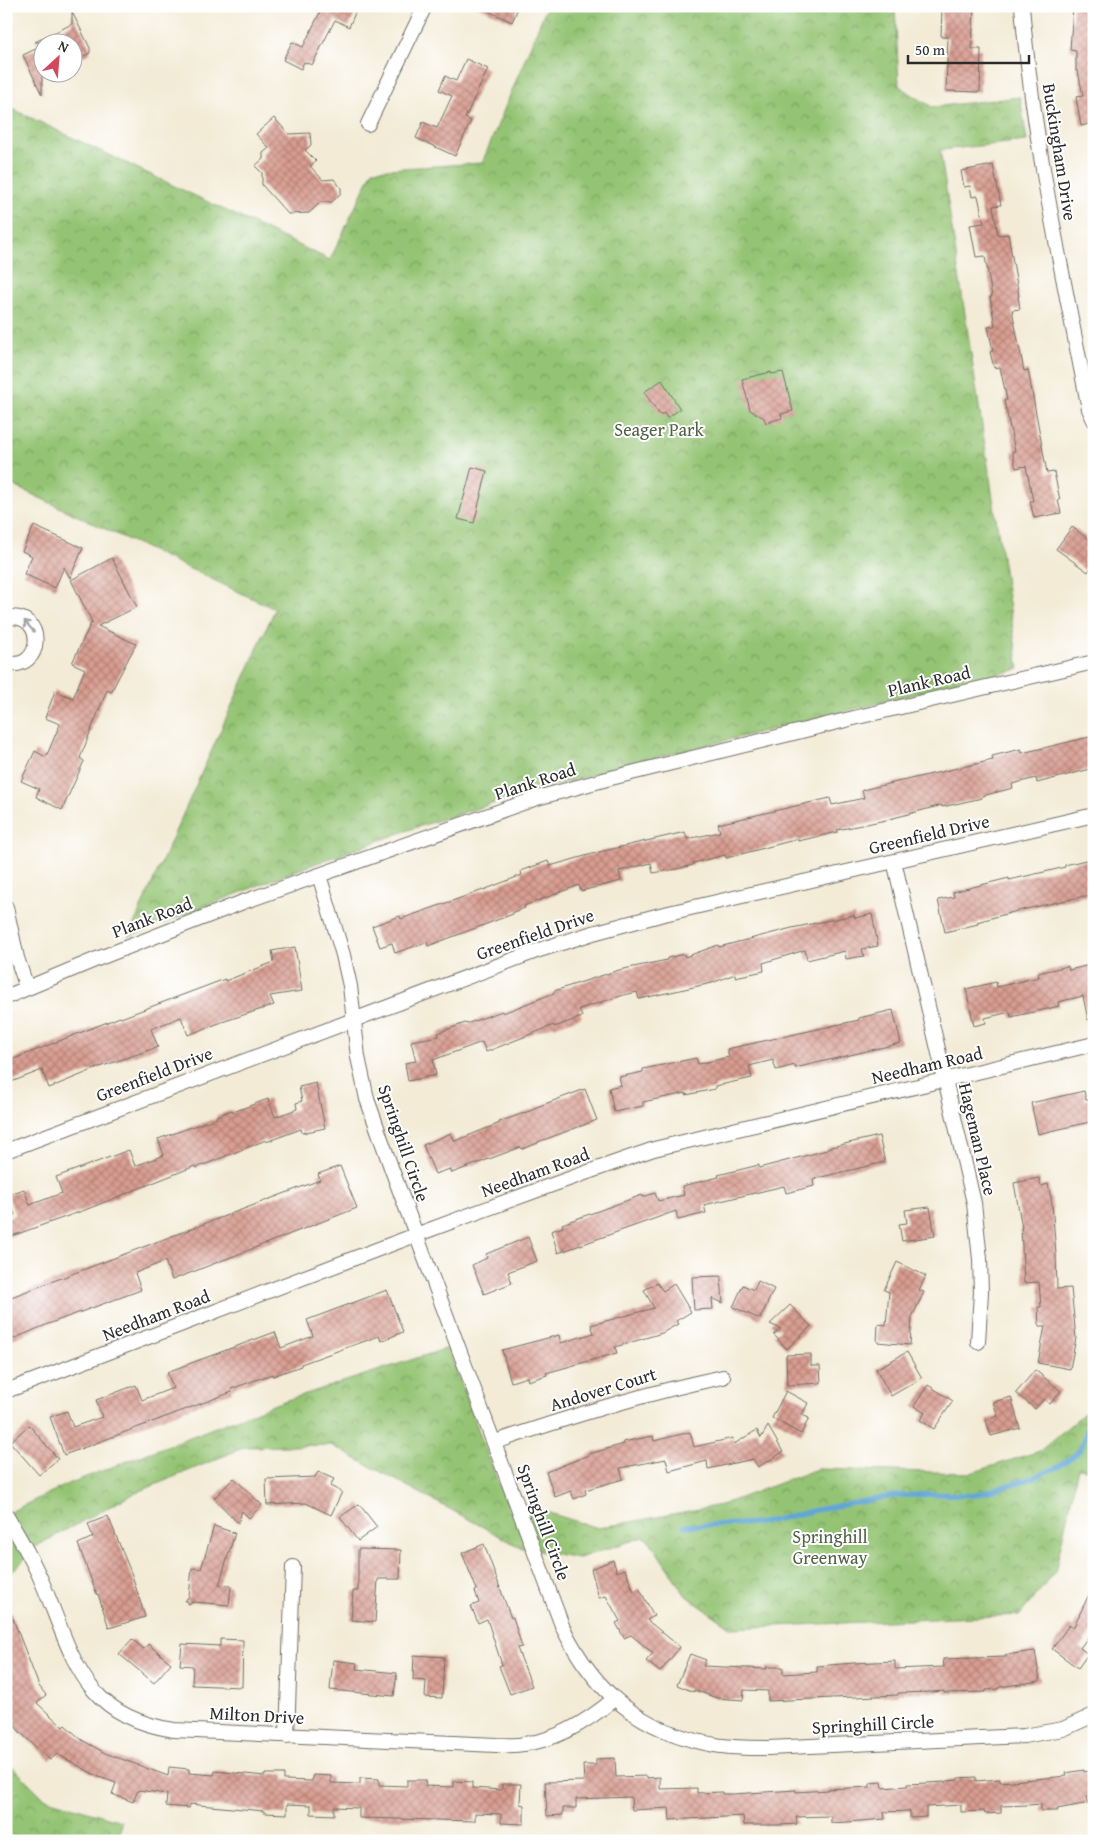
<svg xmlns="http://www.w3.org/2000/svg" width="1100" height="1847" font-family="'Gentium Book Plus',serif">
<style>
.park{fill:url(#park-crowns);stroke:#60784f}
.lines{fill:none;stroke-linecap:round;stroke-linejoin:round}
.stream{stroke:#61a6d6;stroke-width:5}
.building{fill:url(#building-cross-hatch)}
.minor-casing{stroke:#716e67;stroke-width:16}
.minor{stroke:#fff;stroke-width:14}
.oneway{stroke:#a0a0a0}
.labels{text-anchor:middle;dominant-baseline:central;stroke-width:4;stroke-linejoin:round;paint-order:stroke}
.street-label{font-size:18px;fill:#2b2b2b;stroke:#fff}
.park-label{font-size:18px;fill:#506144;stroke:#fff}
</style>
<defs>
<pattern id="park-crowns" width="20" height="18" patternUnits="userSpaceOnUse" patternTransform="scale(1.25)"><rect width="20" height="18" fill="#94c473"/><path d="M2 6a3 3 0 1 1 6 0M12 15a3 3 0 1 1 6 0" fill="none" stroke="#799f5f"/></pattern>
<pattern id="building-cross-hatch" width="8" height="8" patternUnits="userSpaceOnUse" patternTransform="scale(1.25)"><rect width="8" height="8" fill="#d99d91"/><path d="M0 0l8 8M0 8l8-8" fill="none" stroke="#b08077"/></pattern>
</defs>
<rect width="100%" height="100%" fill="#fff"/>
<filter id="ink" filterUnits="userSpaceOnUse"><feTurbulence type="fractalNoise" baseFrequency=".02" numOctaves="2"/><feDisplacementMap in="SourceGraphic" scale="10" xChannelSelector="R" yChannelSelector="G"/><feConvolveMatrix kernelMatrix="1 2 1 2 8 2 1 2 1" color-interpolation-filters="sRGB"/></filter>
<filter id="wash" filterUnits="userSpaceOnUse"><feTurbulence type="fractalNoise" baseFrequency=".0096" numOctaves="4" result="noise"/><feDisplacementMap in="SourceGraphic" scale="20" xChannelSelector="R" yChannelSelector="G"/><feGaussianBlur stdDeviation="1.12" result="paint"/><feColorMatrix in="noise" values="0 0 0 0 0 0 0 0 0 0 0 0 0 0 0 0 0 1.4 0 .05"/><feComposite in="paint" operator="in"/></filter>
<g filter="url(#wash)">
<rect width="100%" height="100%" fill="#f3ebd6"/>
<!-- park -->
<path class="park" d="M547 6H895L899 86 932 107 1020 97 1027 141 940 150 1019 669 654 758 520 795 414 828 292 872 128 937 275 609 6 482V106L330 260 373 170 482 163Z
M448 1348 504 1499 598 1528 721 1505 817 1469 971 1473 1040 1451 1089 1409H1094V1470L1078 1468 1055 1572 1020 1615 732 1628 686 1596 649 1540 643 1537 579 1558 522 1548 331 1445 245 1447 131 1495 38 1545 6 1578V1514L68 1484 278 1403Z
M6 1760 44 1798 121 1821 120 1841H58L6 1835Z"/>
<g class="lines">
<!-- stream -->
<path class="stream" d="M684 1526 762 1523 820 1509 894 1496 937 1494 968 1495 983 1493 1029 1479 1056 1468 1071 1458 1079 1451 1083 1444 1087 1430"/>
</g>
<g id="blocks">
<!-- building -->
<path class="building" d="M323 6H358L349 27 335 20 312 65 304 62 301 69 283 60 292 42 303 47Z
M477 6H519L512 22Z
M942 6H974L972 49H981L980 92 946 91 948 37H941Z
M1073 6H1094V123L1081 126 1076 97 1083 96 1078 71H1076V51L1070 50Z
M72 12 90 48V53L72 61V42H35L72 24Z
M42 46V95L23 55Z
M466 59 488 69 465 118 471 121 455 156 416 138 423 122 437 128 452 96 439 90 445 76 456 81Z
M274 118 289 134 310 133 311 145 305 150 316 161 310 166 323 180 334 179 341 188V193L332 202H321L309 213 288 214 262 185V173L255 166 263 159V153L269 148 256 134Z
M993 165 1001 205 993 206 998 235 1008 234 1019 296H1018L1020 309 1012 310 1024 371 1028 370 1047 473 1054 472 1060 500H1058L1061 513 1034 518 1030 501H1033L1026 466 1016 468 1012 451H1015L1004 400H1007L1000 367 994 368 990 352 993 351 988 327 995 326 990 297H992L985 256 976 257 970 225 984 223 978 196 972 197 970 186 964 187 961 171Z
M771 372V374L783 372 793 411 781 414 782 418 766 423 764 418 750 410 742 379Z
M662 380 680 409 667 418 664 413 660 415 644 392Z
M472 467 487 471 474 523 458 519Z
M34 526 83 548 70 578 64 567 55 588 24 574 32 556 22 551Z
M1072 527 1094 543V564L1088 572 1056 549Z
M112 558 137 607 98 626 136 644 111 692 107 690 80 758 84 761 62 810 36 797 39 789 21 781 35 751 46 757 60 724 45 718 55 691 73 698 85 669 72 663 91 623 93 624 71 580Z
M1094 736V768L1037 783 1036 778 1012 784 1013 788 982 796V798L942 807V805L886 820 837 830 838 832 798 841V839L726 858 725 855 693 863V865L677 869 653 873 651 863 619 871 621 881 581 891 579 885 524 906 525 908 513 912V914L428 946 427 942 395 953 392 943 380 947 372 926 400 916 401 919 486 889 522 875 521 871 548 861 550 866 599 852 685 832 687 839 720 832 718 824 830 798 832 805 864 798 862 790 993 760 992 756 1021 749 1022 753Z
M1094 858V894L1017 911 977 922 978 924 945 932 938 900 954 897 953 892 1009 878V880L1053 870 1065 867V865Z
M872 914 878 946 862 949 864 956 846 959 845 951 807 960 805 950 763 963 764 971 735 977V974L712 983 639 999 637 992 624 995 579 1009 582 1017 554 1027V1025L486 1052 482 1042 433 1060 436 1075 408 1081 405 1063 416 1061 411 1041 439 1036 438 1033 465 1023 466 1024 502 1011 503 1013 554 993V991L619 970 667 960V958L684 954 685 957 718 945 719 947 792 928 854 915 855 918Z
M295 947 302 991 270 996 274 1005 222 1022 188 1035 181 1017 151 1029 158 1047 100 1067 49 1088 42 1070 6 1084V1062L120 1017 121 1018 225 979V981L274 962 272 951Z
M1094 964V1020H1088L1083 996 1058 1002 1059 1006 1047 1009 1011 1017 1010 1012 985 1018 986 1023 974 1026 966 989 996 982 997 987 1039 977 1038 973 1068 966 1069 970Z
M893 1010 901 1043 795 1068V1065L776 1070 773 1060 749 1066 752 1078 715 1086V1089L686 1095V1093L643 1102V1106L614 1112 609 1088 621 1085 619 1077 643 1072V1069L696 1058 698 1064 729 1057 727 1049 859 1020V1018Z
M316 1083 325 1128 302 1133 301 1129 266 1142V1140L196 1168 195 1166 85 1210 6 1238V1219L15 1215 8 1195 24 1189 30 1205 62 1193 56 1177 129 1150 135 1166 164 1155 158 1139 217 1118 216 1116 232 1110 233 1112 268 1099 275 1117 297 1109 296 1103 302 1101 299 1087Z
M585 1089 597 1120 538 1142V1143L522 1149 521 1147 452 1173 450 1169 435 1174 423 1145 451 1133 455 1141 500 1123 499 1122 535 1109 534 1108Z
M1084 1091 1086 1100 1094 1098V1121L1038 1134 1031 1103Z
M879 1136 885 1162 813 1179 814 1186 786 1193 784 1186 704 1205 706 1213 678 1220 676 1211 558 1253 551 1231 563 1227 562 1224 642 1195 643 1197 655 1193 658 1201 684 1195 682 1186 719 1177 718 1175 759 1165V1168L827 1150V1148Z
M340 1166 357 1208 172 1280 165 1261 135 1273 141 1290 48 1324 6 1342V1299L320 1180 318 1174Z
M1039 1178 1041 1186 1048 1184 1052 1203 1056 1255 1057 1289 1071 1288 1076 1338 1070 1369 1038 1363 1045 1326H1039L1038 1307H1041L1039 1282 1024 1283 1021 1228H1022L1014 1183Z
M930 1207 935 1236 902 1241 899 1224 907 1223 905 1210Z
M528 1237 537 1261 508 1272 512 1283 484 1294 472 1265 487 1258 486 1254Z
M897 1262 926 1276 919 1290 924 1292 912 1317 910 1345 877 1342 878 1324 886 1325 889 1292 884 1290Z
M721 1276 723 1303 712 1298 713 1309 694 1310 692 1277Z
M758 1281 774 1289 760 1319 733 1307 743 1285 754 1290Z
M657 1283 663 1291 674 1284 691 1312 676 1321 678 1324 662 1333 615 1347 617 1353 546 1373 547 1375 528 1381 527 1377 511 1382 502 1350 559 1335 561 1343 594 1333 591 1325 654 1308 644 1290Z
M387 1290 403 1332 381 1341 379 1336 301 1364V1366L273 1376 272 1374 231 1389 232 1392 64 1455 50 1417 67 1411 73 1427 102 1417 96 1400 136 1385 142 1400 173 1388 167 1372 275 1332 281 1348 313 1336 307 1320Z
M790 1305 811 1326 787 1349 774 1335 781 1329 770 1324Z
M907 1352 922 1378 891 1396 876 1369Z
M811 1354V1366H820L821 1383 787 1385 786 1355Z
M1035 1370 1061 1391 1050 1404 1044 1399 1035 1409 1016 1393Z
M928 1385 953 1401 934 1429 920 1420 925 1413 914 1406Z
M786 1391 808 1403 802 1415 809 1418 801 1434 772 1418Z
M1011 1397 1020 1428 991 1436 986 1420 998 1416 993 1402Z
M29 1425 58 1459 39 1475 10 1442Z
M768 1426 783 1452 758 1467 753 1459 708 1469 707 1461 669 1471 666 1459 620 1468 623 1479 585 1490 586 1494 574 1499 571 1491 555 1497 546 1472 589 1455V1454L624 1444 623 1442 653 1436 654 1441 690 1432 694 1447 733 1438 734 1444 757 1430 761 1438Z
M318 1472 334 1479 330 1486 342 1492 331 1515 306 1503 267 1505 266 1479 315 1477Z
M234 1478 262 1505 249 1518 242 1511 238 1523 214 1498Z
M359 1504 377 1527 358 1541 340 1517Z
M108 1516 132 1575 145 1617 109 1628 98 1594 97 1595 78 1544 93 1537 88 1524Z
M214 1526 235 1533 219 1585 231 1586 229 1605 194 1602 188 1604V1601H185L189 1596 192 1568 201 1569Z
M484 1544 511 1618 513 1617 522 1647 517 1648 532 1686 510 1694 499 1666 502 1665 487 1619 478 1623 471 1606 479 1603 475 1591 477 1590 462 1553Z
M358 1549 401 1550 400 1579H378L375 1622 351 1620 353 1591H358Z
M613 1560 617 1572 625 1569 634 1592 639 1588 654 1616 647 1620 680 1647 660 1672 646 1661 653 1653 631 1635 624 1638 616 1623 620 1621 606 1596 599 1598 591 1569Z
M1094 1584V1629L1080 1648 1088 1654 1078 1668 1052 1649 1069 1625 1073 1628Z
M6 1606H8L39 1686 46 1695 37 1703 63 1727 65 1725 82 1740 105 1753 168 1776 169 1767 189 1769V1773L214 1775 215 1771 265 1776V1774H284V1780L312 1781 313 1775 331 1776V1783L360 1784V1778L379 1779V1785L407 1786V1780H426L425 1786 454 1787V1781L472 1782V1788L502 1790V1784H521L520 1804 524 1805V1824L501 1823V1814L475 1813V1821L359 1818V1808L334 1807V1815L311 1814V1805L287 1804V1814L264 1813V1811L189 1804V1808L166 1806 167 1794 138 1790 133 1802 112 1794 116 1783 99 1777 57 1754 50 1760 20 1732 6 1715Z
M132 1639 144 1649 148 1644 171 1663 154 1683 119 1654Z
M220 1639 243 1640 242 1687 192 1685 193 1666 180 1665 182 1644 220 1646Z
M1035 1651 1040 1681 999 1687V1689L986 1690V1692L944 1693V1691L932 1692 898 1693V1695L768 1701V1691L744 1690 743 1700 717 1698 694 1690V1692L677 1685 690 1654 706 1660 703 1666 767 1669 766 1667H783V1674L817 1672V1666L854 1663 895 1661V1669L944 1667 943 1659 1006 1657 1005 1655Z
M414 1655 444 1657 442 1698 425 1697 426 1681 413 1680Z
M333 1660 357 1663 356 1669 397 1673 394 1696 330 1690Z
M615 1758 616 1777 647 1776V1778L660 1777V1789L697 1788V1793L722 1792V1794H734L796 1790V1792L828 1790V1789L870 1787V1783L882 1782 883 1788 907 1786V1784L946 1782V1781L958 1780V1778L976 1777V1781L1000 1779V1782L1013 1781 1067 1776 1066 1773 1084 1770V1772L1094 1770V1795L1087 1796 1089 1803 1057 1809 1058 1811H1041V1804L1028 1805 1001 1806V1813L985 1814 984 1811 961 1812V1805L926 1807V1817L910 1818V1811L884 1812 885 1819 847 1822 831 1823V1816L796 1817 797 1824 780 1825H744L743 1816 670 1820 669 1808 632 1810 631 1797 576 1799V1808H563V1815L547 1816 545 1782 584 1781 583 1765H596V1759Z"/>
</g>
</g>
<g filter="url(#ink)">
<use href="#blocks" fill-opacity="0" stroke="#716e67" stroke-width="1"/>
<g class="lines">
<!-- minor casing -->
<g class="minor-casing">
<path id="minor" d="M1022 6C1033 142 1063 275 1089 409L1094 420
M368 124 425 6
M6 618C47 610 44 673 6 663
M894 861 974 1203 980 1259 981 1292 978 1342
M319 875 343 955 350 986 358 1057 367 1099 392 1170 563 1628C595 1693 642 1732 715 1745 732 1748 750 1748 768 1748L1024 1736 1063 1729 1094 1715
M6 907 17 958 27 988
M6 997 97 959 243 902 537 798 607 779 862 716 1094 662
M6 1151 539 950 593 933 660 915 1094 815
M6 1391C222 1310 436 1224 654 1149L1094 1044
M495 1442C570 1417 645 1393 723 1377
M6 1515C19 1537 32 1558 42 1582 74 1657 81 1716 174 1730L496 1745C505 1745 515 1746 524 1744 558 1740 588 1721 614 1699
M287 1736 293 1567"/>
</g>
<!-- minor -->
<use href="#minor" class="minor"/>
</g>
<!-- one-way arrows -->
<defs><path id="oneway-shaft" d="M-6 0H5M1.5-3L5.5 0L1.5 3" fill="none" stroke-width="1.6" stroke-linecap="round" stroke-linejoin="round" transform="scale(1.25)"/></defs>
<use class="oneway" href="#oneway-shaft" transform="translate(29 626) rotate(-130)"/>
</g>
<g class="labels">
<!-- street labels -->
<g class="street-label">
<text transform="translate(1060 152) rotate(81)">Buckingham Drive</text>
<text transform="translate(929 681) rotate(-13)">Plank Road</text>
<text transform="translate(535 781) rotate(-18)">Plank Road</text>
<text transform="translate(929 834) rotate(-13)">Greenfield Drive</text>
<text transform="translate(152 917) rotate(-21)">Plank Road</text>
<text transform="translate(535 934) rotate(-19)">Greenfield Drive</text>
<text transform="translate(927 1065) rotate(-13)">Needham Road</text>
<text transform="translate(154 1074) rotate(-21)">Greenfield Drive</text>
<text transform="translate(978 1139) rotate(77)">Hageman Place</text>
<text transform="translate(404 1143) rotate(71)">Springhill Circle</text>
<text transform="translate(535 1172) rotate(-20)">Needham Road</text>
<text transform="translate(156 1315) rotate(-21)">Needham Road</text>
<text transform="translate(603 1389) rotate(-17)">Andover Court</text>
<text transform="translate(544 1522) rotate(70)">Springhill Circle</text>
<text transform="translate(257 1715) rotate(3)">Milton Drive</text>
<text transform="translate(873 1724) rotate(-3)">Springhill Circle</text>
</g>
<!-- park labels -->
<g class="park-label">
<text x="659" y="429">Seager Park</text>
<text x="830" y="1536">Springhill<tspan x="830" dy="21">Greenway</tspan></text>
</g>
</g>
<!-- margin -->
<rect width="1100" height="1847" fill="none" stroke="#fff" stroke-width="25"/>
<!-- north arrow -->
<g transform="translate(58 58) rotate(26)"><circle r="24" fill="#ffffff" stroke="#aaaaaa"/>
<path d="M0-4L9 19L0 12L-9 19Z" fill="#d1495b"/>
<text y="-8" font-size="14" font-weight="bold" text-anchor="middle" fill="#2b2b2b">N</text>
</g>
<!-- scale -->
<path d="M908 55v8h121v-8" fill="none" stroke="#2b2b2b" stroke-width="2.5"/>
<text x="915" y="55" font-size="15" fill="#2b2b2b" stroke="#ffffff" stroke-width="4" paint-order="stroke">50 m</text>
</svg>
